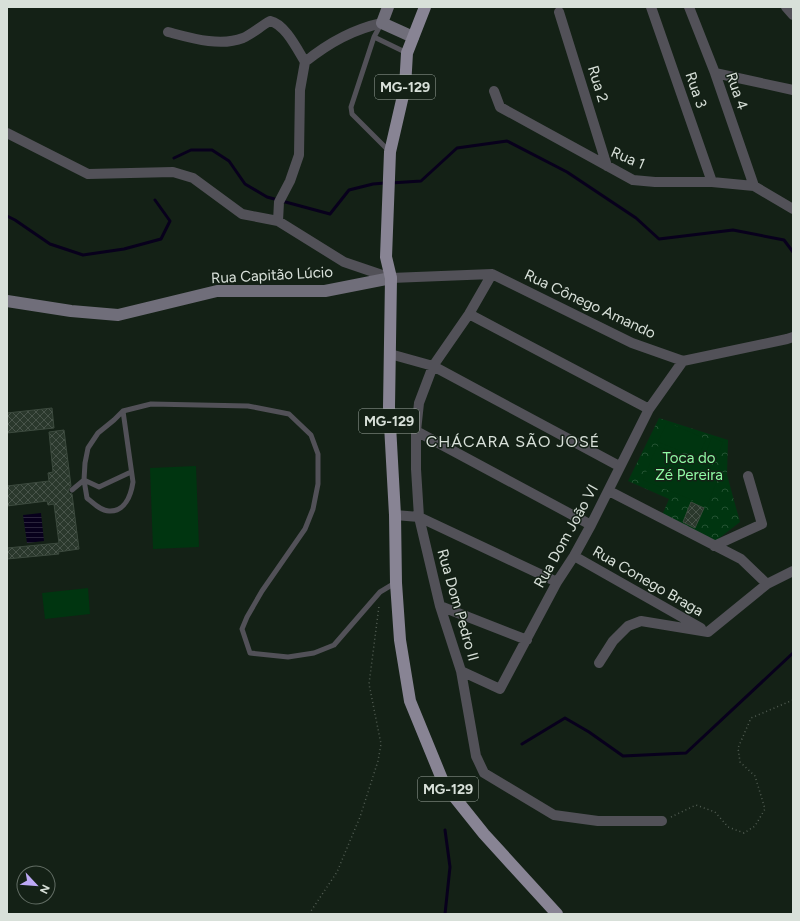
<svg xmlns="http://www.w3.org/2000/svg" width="800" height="921" font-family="Figtree,sans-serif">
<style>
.forest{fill:url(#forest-crowns)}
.pitch{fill:#003510}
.water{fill:url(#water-rules)}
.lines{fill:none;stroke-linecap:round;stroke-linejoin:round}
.stream{stroke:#08001c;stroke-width:3}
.building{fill:url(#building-cross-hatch);stroke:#3c4a3e}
.path{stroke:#525d53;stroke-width:1.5;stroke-dasharray:1 3;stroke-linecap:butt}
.lane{stroke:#525158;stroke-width:5}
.street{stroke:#525158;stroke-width:10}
.secondary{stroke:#706e7a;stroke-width:12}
.primary{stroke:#888494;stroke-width:12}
.labels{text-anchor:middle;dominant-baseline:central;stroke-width:3;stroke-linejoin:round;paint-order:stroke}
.shield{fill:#142116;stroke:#9da79e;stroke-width:1}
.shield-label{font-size:14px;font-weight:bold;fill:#d8e0d9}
.street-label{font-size:15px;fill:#d8e0d9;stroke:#142116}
.park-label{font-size:15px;fill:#8ffaa4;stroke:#142116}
.neighbourhood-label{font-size:16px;letter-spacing:1px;fill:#d8e0d9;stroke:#142116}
</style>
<defs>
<pattern id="forest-crowns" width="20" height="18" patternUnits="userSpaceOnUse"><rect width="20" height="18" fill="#003510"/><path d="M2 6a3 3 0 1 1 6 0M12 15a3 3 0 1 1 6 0" fill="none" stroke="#245232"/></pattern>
<pattern id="water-rules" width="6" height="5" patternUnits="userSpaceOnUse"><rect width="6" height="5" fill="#08001c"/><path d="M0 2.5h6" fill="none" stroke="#2b253c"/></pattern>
<pattern id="building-cross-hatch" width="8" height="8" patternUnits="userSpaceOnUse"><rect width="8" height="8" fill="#2a382c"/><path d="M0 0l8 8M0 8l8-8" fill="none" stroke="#48544a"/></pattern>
</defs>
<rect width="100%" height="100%" fill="#142116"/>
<!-- forest -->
<path class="forest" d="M659 418 728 440 727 475 740 522 708 547 660 520 669 499 628 481Z"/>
<!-- pitch -->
<path class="pitch" d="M667 422 706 439 698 458 658 442Z
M712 437 723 442 715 462 704 458Z
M657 446 721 471 707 506 643 480Z
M196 466 199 547 153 549 150 468Z
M88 588 90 614 45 619 42 593Z"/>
<!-- water -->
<path class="water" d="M41 513 44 541 27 543 23 515Z"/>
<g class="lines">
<!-- stream -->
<path class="stream" d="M174 158 191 150H212L229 161 245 184 267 197 330 214 349 190 373 184 385 183
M391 183 421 181 457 148 507 141 567 172 636 218 659 239 733 230 784 240 793 252
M7 216 15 220 50 244 83 255 124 249 161 239 170 221 155 200
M522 744 565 718 589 732 623 756 686 753 793 653
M445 830 450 867 445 914"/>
</g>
<!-- building -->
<path class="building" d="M52 408 54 428 7 433V413Z
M64 430 71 486 68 490 69 493 72 494 79 549 58 552 59 554 7 559V548L59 543 54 504 48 505 47 501 7 506V486L49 481 48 473 53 472 49 432Z
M691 502 704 508 695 528 683 522Z"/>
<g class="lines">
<!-- path -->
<path class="path" d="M671 817 696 805 715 812 728 827 744 833 755 826 765 809 755 776 740 762 738 748 751 718 793 700
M309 914 337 872 360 817 378 761 381 744 369 684 379 606"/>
<!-- lane -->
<path class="lane" d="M381 24 374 37 351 107 352 114 389 151
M374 37 407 53
M123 411 133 482C131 495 125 512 109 511 101 511 93 503 87 498L84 480 85 463 88 448 98 433 114 420 123 411 151 404 248 406 289 414 311 435 318 454V484L313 509 305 529 262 591 247 617 242 629 250 653 288 657 314 653 334 645 380 592 395 583
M72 490 84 480 99 487 131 472"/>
<!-- street -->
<path class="street" d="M651 7 712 182
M689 7 715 73 754 186
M786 7 793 15
M559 12 607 166
M168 32C191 38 220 47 243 38 252 34 261 26 270 21 285 24 297 49 305 62
M715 73 793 90
M494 91 500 107 633 180 655 182H712L754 186 793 209
M7 133 88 174 173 172 193 178 242 214 278 221 344 262 391 278 492 274 632 343 683 361 787 339 793 337
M278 221 279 202 290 181 299 155 300 90 305 62C327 44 354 29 382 23
M492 274 469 314 433 366 419 403 416 431V469L419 517 440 606 461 671 476 756 484 773 554 815 598 821H662
M469 314 649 409
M390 354 433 366 619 466
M416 431 591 525
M609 491 741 559 767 584
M395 515 419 517 557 582
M714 546 762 524 748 476
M574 556 701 628
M440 606 527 640
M599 663 613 641 628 626 641 621 708 632 767 584 793 571
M461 671 500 689 557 582 574 556 591 525 649 409 683 361"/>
<!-- secondary -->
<path class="secondary" d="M388 7 382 23 413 37
M7 301 71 311 118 315 217 291H325L391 278"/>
<!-- primary -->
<path class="primary" d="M425 7 407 53 405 87 390 152 386 257 391 278 389 407 395 515 396 583 400 640 410 701 444 784 484 834 557 914"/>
</g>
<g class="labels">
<!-- shield labels -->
<g class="shield">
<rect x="375" y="75" width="60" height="24" rx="3"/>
<rect x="359" y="409" width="60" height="24" rx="3"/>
<rect x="418" y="777" width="60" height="24" rx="3"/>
</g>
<g class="shield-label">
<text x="405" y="87">MG-129</text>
<text x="389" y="421">MG-129</text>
<text x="448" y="789">MG-129</text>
</g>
<!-- street labels -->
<g class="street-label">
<text transform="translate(598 84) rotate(73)">Rua 2</text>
<text transform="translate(696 90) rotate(71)">Rua 3</text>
<text transform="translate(737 91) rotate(71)">Rua 4</text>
<text transform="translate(628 158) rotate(23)">Rua 1</text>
<text transform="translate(272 275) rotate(-3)">Rua Capitão Lúcio</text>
<text transform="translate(590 304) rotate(25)">Rua Cônego Amando</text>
<text transform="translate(566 536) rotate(-61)">Rua Dom João VI</text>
<text transform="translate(648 581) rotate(30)">Rua Conego Braga</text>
<text transform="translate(458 605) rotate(74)">Rua Dom Pedro II</text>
</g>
<!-- park labels -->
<g class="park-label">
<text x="689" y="458">Toca do<tspan x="689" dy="17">Zé Pereira</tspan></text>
</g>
<!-- neighbourhood labels -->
<g class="neighbourhood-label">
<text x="513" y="441">CHÁCARA SÃO JOSÉ</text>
</g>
</g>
<!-- border -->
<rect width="800" height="921" fill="none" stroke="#d8e0d9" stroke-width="16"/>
<!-- north arrow -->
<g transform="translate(36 885) rotate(116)"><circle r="19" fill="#142116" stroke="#626d64"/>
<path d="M0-3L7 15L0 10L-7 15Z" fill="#bda9f5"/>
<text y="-6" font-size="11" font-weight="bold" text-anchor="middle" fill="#d8e0d9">N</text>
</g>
</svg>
